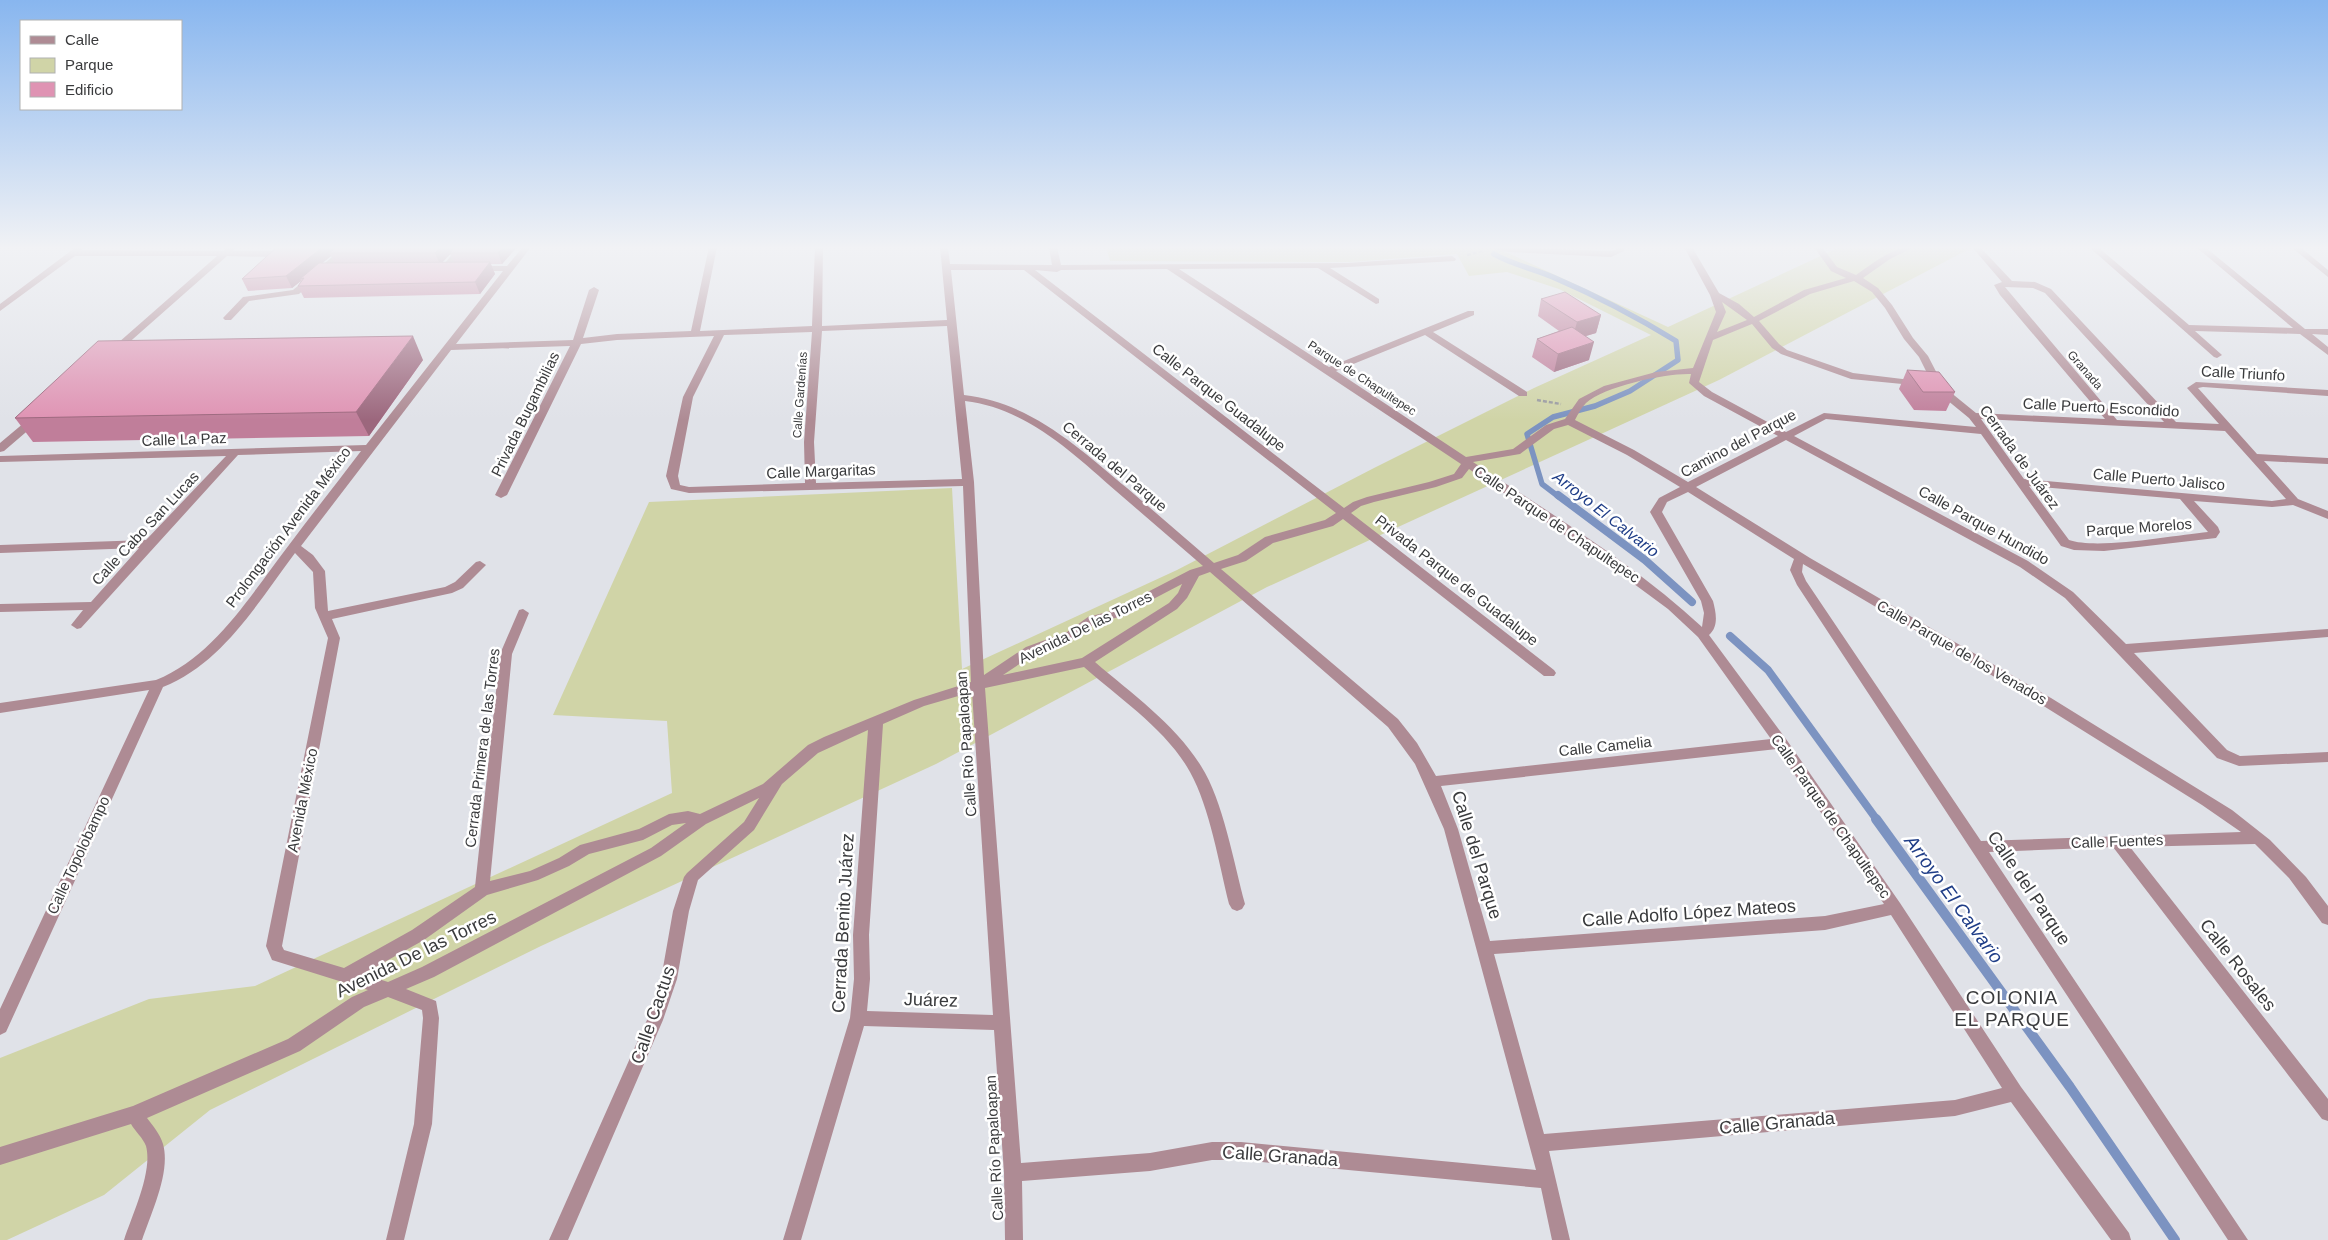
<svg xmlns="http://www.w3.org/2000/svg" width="2328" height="1240" font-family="Arial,sans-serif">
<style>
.green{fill:#d0d4a7}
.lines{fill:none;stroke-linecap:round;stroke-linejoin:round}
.stream-far2{stroke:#7c93c1;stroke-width:5.5}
.stream-far1{stroke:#7c93c1;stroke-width:8}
.stream{stroke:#7c93c1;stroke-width:10}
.path{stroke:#999a9f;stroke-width:2.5;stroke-dasharray:4 2;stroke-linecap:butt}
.minor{fill:#ae8b94;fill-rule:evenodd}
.wall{fill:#c07e9a;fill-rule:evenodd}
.shaded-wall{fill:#9c677d}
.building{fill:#df93b3;stroke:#9c677d}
.labels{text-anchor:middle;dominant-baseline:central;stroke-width:5;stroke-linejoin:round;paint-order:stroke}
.far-street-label{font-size:12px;fill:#3a3b3d;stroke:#fff}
.street-label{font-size:15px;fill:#3a3b3d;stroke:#fff}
.water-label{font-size:16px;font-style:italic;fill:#1f3d87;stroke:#fff}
.near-street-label{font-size:18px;fill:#3a3b3d;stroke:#fff}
.near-water-label{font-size:19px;font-style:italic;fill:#1f3d87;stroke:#fff}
.near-neighbourhood-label{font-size:19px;letter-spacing:1px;fill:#3a3b3d;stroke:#fff}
</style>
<rect width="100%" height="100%" fill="#e0e2e8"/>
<!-- green -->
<path class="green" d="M1106 247H1495L1668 327 1840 247H1973L1719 380 1267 587 936 764 541 946 210 1110 104 1195 7 1240H0V1058L149 999 255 986 672 793 667 721 553 715 649 502 952 488 962 669 1177 570 1374 468 1534 388 1651 335 1559 289 1507 272 1469 276 1457 254 1350 262 1110 261Z"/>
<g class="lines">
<!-- stream-far2 -->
<path class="stream-far2" d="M1494 254C1512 265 1536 269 1555 278 1597 296 1637 317 1676 341L1678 360 1630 391 1595 406 1553 417 1527 434 1542 484 1559 497"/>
<!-- stream-far1 -->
<path class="stream-far1" d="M1558 495 1645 560 1692 602
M1730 636 1768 670 1877 820"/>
<!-- stream -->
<path class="stream" d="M1876 819 2070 1087 2175 1240"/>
<!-- path -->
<path class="path" d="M1467 255 1483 251
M1537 400 1561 404"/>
<!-- minor -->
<path class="minor" d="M76 247H83L82 250 223 251 228 247H237L233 251H273L277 254 273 257 227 256 116 354H110V350L217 256H75L0 311V304Z
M344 247H353L299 294 249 301 231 320H225L223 318 243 297 293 290Z
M458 247H466L448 270H442L441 268Z
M523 247H531L456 344 573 340 589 290 594 287 599 290 583 338 617 334 691 331 709 247H717L700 331 812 326 815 247H823L822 326 947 320 940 247H948L950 264 1052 265 1049 247H1057L1061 265 1347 263 1452 256 1456 259 1455 261 1330 268 1379 299V303L1376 304 1318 268 1179 269 1329 367 1468 311H1474V315L1433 332 1527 392V396H1519L1425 335 1336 371 1466 457 1513 449 1546 425 1565 419 1579 399 1604 386 1656 372 1693 368 1716 312 1710 295 1684 247H1692L1719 293 1739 304 1754 317 1804 290 1846 278 1831 271 1814 247H1822L1837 267 1856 275C1874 263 1891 247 1914 247L1890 259 1863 278 1878 288 1892 305 1913 338 1928 356 1944 387 1976 413 2105 419 2000 295 1994 285 2002 282 1972 247H1980L2012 281 2035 282 2051 289 2176 422 2219 424 2187 388 2196 382 2328 390V396L2203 387 2198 388 2257 454 2328 458V464L2264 461 2298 499 2328 511V519L2293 505 2272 507 2194 501 2218 527 2220 532 2216 538 2104 551 2074 550 2061 546 1981 434 1826 419 1794 436 2028 561 2073 592 2126 644 2328 629V637L2134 653 2227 750 2240 756 2328 752V762L2239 766 2217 758 2065 598 2020 567 1786 440 1696 487 1810 558 2051 698 2232 810 2270 840 2306 877 2328 906V925L2322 923 2289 878 2255 844 2130 847 2328 1099V1121L2322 1119 2113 847 1989 852 2248 1240H2228L1797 585 1790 570 1794 559 1688 492 1667 502 1662 512 1713 601C1716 613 1719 626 1709 635L1786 739 1900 903 2021 1087 2129 1233 2131 1240H2111L2011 1102 1955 1116 1549 1151 1570 1240H1552L1541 1188 1241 1160H1212L1150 1171 1022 1181 1023 1240H1005L1004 1173 994 1030 864 1026 801 1240H783L850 1018 854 979 853 935 868 730 818 753 782 784 754 830 698 880 689 911 677 979 663 1020 568 1240H549L647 1020 661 979 673 911 684 877 687 873 744 822 759 798 706 824 661 856 434 977 406 989 436 1001 439 1018 432 1124 404 1240H386L414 1124 423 1018 422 1010 388 997 364 1007 300 1051 147 1118C153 1126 160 1134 163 1144 171 1172 151 1213 142 1240H124C132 1215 153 1172 146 1146 143 1138 135 1131 131 1124L0 1165V1147L133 1106 288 1039 352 997 368 990 272 960 266 946 328 638 315 608 313 572 295 553C258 602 223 663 163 687L6 1032 0 1035V1009L149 690 0 713V703L156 680C215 656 251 594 289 545 312 514 337 483 361 451L238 455 81 628 77 629 71 625 83 610 0 612V604L91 602 139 548 0 553V545L146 540 226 456 0 462V456L366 445 503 271H477L473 268 474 266H507ZM1167 269 1461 464 1454 474 1429 482 1367 497 1353 502 1344 508 1035 270 1057 272 1061 270ZM951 270H1024L1336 513 1325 520 1265 537 1238 555 1214 563C1185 538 1156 513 1127 488 1079 448 1030 402 964 395ZM1854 281 1872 292 1885 308 1904 339 1919 357 1936 391 1969 418 1976 427 1824 413 1786 432 1712 392 1699 382 1713 340 1752 324 1772 348 1781 354 1851 379 1923 386V382L1919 381 1853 373 1787 350 1779 344 1759 321 1810 294ZM2005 287 2033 288 2045 293 2164 422 2117 420ZM1722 302 1747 320 1717 332 1726 312ZM947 326 962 479 816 483 814 442 822 331ZM812 332 804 442 805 483 689 487 680 485 678 476 693 397 724 335ZM714 336 683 397 666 476 671 489 689 493 963 486 971 682 914 700 824 737 808 745 763 784 700 814 688 811 669 814 639 829 580 845 559 858 530 871 490 881 512 654 529 613 523 609 519 610 500 654 475 887 412 930 344 968 284 950 282 946 340 638 332 619 452 593 463 588 486 565 480 561 476 562 455 582 445 587 328 611 325 571 313 555 301 546 451 350 570 346 495 495 501 498 507 495 581 344 617 340ZM1691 374 1689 383 1704 396 1778 436 1688 482 1634 450 1575 420C1578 414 1581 408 1586 403 1605 386 1666 373 1691 374ZM965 401C1026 408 1073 453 1116 491 1145 516 1174 541 1203 566L1190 570 1111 611 1088 617 1067 632 1026 647 984 675 974 482ZM1981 419 2225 431 2286 499 2272 501 2024 479ZM1568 425 1627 455 1680 487 1659 498 1650 512 1701 601 1704 613 1702 627C1633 563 1551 514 1473 462L1520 454 1554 429ZM1469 469 1607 564 1668 609 1698 637 1771 739 1436 776 1417 743 1398 719 1221 569 1246 561 1273 543 1333 526 1343 519 1544 676H1554L1556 673 1554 670 1351 513 1361 506 1374 502 1436 487 1462 478ZM2029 486 2180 499 2208 532C2175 535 2098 550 2069 540ZM1803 564 2042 705 2202 805 2241 832 1981 841 1806 581 1802 572ZM1210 572 1388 727 1415 764 1444 829 1536 1170 1241 1142H1212L1150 1153 1021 1163 985 688 1084 667C1119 698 1167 730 1190 772 1210 808 1219 864 1229 904L1232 909 1237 911 1242 909 1245 904C1234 864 1223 800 1201 766 1175 724 1132 694 1095 662L1177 609 1187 598 1199 576ZM1182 584 1178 593 1169 603 1082 658 1003 675 1036 653 1075 638 1096 623 1119 617ZM972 692 993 1015 867 1011 870 979 869 935 883 724 924 706ZM1777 749 1884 904 1825 916 1490 941 1458 829 1441 786ZM686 823 651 848 422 967 388 982 363 974 424 940 487 895 538 880 569 866 589 854 643 840 672 825ZM1891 915 2002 1088 1955 1100 1544 1134 1494 954 1825 930Z
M1493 247 1610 251 1616 250V247H1624V251L1611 257 1508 252 1494 249Z
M2089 247H2098L2189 325 2293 328 2196 247H2205L2305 329H2328V335L2312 334 2328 347V355L2300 334 2195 331 2222 355 2217 358 2214 357Z
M2291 247H2300L2328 270V277Z
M35 416 40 419 39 421 4 451 0 452V443L31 417Z"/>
</g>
<!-- wall -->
<path class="wall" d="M277 247H517L502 264H491L495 274 480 294 304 298 298 286 301 281 292 288 248 291 242 279ZM450 254 454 262H442ZM331 256 334 263H322Z
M1541 299 1601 315 1596 333 1586 336 1589 360 1554 372 1532 357 1537 339 1559 331 1538 316Z
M423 360 369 436 33 442 15 418Z
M1907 370 1955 392 1946 411 1914 410 1899 389Z"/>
<!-- shaded-wall -->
<path class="shaded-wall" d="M323 247H342L329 253 331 256 304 278 300 279 301 281 292 288 286 276Z
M441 247H457L440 265 435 253Z
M503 247H517L502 264 498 253Z
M490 262 495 274 480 294 475 282Z
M1601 315 1596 333 1572 340 1577 322Z
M413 336 423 360 369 436 356 412Z
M1594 342 1589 360 1554 372 1558 354Z"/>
<!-- building -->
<path class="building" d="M277 247H323L286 276 242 279Z
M337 247H441L435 253H329Z
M455 247H503L498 253H450Z
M490 262 475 282 298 286 304 278 300 279 319 263Z
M1565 292 1601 315 1577 322 1541 299Z
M1572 327 1594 342 1558 354 1537 339Z
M413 336 356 412 15 418 98 341Z
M1907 370 1939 372 1955 392H1923Z"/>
<!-- sky -->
<linearGradient id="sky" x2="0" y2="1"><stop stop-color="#88b6ef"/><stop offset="0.59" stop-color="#f1f2f5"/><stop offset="1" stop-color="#f1f2f5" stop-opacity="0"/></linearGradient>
<rect width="2328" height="420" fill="url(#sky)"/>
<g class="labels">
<!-- far-street labels -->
<g class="far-street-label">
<text transform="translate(2085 370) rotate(49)">Granada</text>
<text transform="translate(1362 378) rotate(33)">Parque de Chapultepec</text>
<text transform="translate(800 395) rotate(-86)">Calle Gardenías</text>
</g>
<!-- street labels -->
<g class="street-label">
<text transform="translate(2243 373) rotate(3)">Calle Triunfo</text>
<text transform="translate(1219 397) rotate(38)">Calle Parque Guadalupe</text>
<text transform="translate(2101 407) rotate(3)">Calle Puerto Escondido</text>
<text transform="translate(525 414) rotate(-64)">Privada Bugambilias</text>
<text transform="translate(184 439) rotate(-2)">Calle La Paz</text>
<text transform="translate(1738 443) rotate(-28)">Camino del Parque</text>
<text transform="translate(2020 457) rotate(54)">Cerrada de Juárez</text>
<text transform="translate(1115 466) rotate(40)">Cerrada del Parque</text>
<text transform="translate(821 471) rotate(-2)">Calle Margaritas</text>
<text transform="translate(2159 479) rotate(5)">Calle Puerto Jalisco</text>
<text transform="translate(1557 524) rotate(34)">Calle Parque de Chapultepec</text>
<text transform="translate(1984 525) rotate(29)">Calle Parque Hundido</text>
<text transform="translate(288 527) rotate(-53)">Prolongación Avenida México</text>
<text transform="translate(2139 527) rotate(-4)">Parque Morelos</text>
<text transform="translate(145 528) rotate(-47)">Calle Cabo San Lucas</text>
<text transform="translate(1457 580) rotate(38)">Privada Parque de Guadalupe</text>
<text transform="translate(1085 627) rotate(-26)">Avenida De las Torres</text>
<text transform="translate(1962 652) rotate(30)">Calle Parque de los Venados</text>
<text transform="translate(966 744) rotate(-94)">Calle Río Papaloapan</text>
<text transform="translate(1605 746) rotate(-6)">Calle Camelia</text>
<text transform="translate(482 748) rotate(-83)">Cerrada Primera de las Torres</text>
<text transform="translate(302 800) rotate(-79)">Avenida México</text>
<text transform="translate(1831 816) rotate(55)">Calle Parque de Chapultepec</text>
<text transform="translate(2117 841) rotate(-2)">Calle Fuentes</text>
<text transform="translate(78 855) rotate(-65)">Calle Topolobampo</text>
<text transform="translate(994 1148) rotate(-93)">Calle Río Papaloapan</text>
</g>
<!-- water labels -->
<g class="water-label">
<text transform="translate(1606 514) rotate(38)">Arroyo El Calvario</text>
</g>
<!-- near-street labels -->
<g class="near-street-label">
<text transform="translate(1477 855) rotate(73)">Calle del Parque</text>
<text transform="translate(2029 888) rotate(56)">Calle del Parque</text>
<text transform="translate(1689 913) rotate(-4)">Calle Adolfo López Mateos</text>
<text transform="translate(843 923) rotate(-87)">Cerrada Benito Juárez</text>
<text transform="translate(416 954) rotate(-26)">Avenida De las Torres</text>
<text transform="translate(2238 965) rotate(52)">Calle Rosales</text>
<text transform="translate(931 1000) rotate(2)">Juárez</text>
<text transform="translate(653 1015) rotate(-71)">Calle Cactus</text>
<text transform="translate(1777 1123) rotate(-5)">Calle Granada</text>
<text transform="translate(1280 1156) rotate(4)">Calle Granada</text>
</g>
<!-- near-water labels -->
<g class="near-water-label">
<text transform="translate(1954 899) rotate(54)">Arroyo El Calvario</text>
</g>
<!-- near-neighbourhood labels -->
<g class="near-neighbourhood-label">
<text x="2012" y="997">COLONIA<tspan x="2012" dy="22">EL PARQUE</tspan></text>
</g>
</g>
<!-- legend -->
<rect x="20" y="20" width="162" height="90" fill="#ffffff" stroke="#b0b1b1"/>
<rect x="30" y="36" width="25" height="8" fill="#ae8b94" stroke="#b0b1b1"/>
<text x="65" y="45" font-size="15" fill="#3a3b3d">Calle</text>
<rect x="30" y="58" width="25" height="15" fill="#d0d4a7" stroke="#b0b1b1"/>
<text x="65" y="70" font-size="15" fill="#3a3b3d">Parque</text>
<rect x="30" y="82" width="25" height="15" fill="#df93b3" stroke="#b0b1b1"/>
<text x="65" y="95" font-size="15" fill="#3a3b3d">Edificio</text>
</svg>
